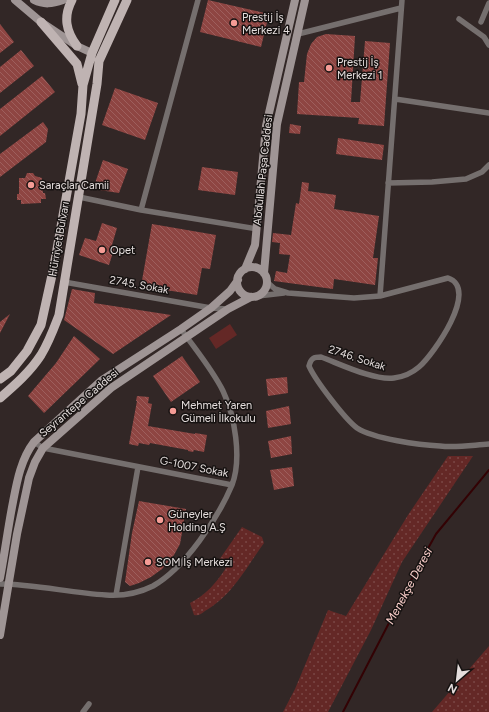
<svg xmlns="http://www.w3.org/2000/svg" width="489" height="712" font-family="Figtree,sans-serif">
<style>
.grass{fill:url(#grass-dots)}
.park{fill:#642826}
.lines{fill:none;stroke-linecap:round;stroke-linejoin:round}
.stream{stroke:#330204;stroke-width:2}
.building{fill:url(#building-back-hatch)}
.street{stroke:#756f6e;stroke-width:5.5}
.secondary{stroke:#9f9595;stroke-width:8}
.primary{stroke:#bfb3b2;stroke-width:9}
.poi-dot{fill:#f59c96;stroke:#161211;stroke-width:1.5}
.labels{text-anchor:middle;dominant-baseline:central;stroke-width:3;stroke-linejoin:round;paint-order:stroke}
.poi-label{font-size:11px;fill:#e5dedd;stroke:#161211;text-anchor:start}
.street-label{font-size:11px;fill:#e5dedd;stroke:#161211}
.water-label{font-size:12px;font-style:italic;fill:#fdd0cc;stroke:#161211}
</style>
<defs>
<pattern id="grass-dots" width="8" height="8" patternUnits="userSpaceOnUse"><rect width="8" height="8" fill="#642826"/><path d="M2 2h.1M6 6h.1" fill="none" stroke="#7a4745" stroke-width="1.8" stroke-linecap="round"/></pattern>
<pattern id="building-back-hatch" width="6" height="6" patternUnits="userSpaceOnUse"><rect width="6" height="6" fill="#8e4542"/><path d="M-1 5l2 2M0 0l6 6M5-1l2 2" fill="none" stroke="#9e5f5d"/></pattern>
</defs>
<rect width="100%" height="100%" fill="#322726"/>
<!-- grass -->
<path class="grass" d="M448 456H473L402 562 371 630 328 712H283L295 689 328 610 346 616 408 515Z
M242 527 262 537 264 543C246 568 232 596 205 611 201 614 199 616 194 615L190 603C206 595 216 583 226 568L219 560Z
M489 646V712H432Z"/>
<!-- park -->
<path class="park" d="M230 324 237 335 216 349 209 338Z"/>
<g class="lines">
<!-- stream -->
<path class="stream" d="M343 712 421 561 436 534 489 470"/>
</g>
<!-- building -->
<path class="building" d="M208 0 269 14 261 47 200 32Z
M0 24 14 42 0 53Z
M326 34 355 36 351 102H360L365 41 390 43 384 126 358 124 359 118 297 114 299 82H304L307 54 311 44 317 37Z
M21 50 34 66 0 93V67Z
M42 76 55 92 0 136V109Z
M115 88 158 103 145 140 102 125Z
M43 122 48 129 46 142 0 177V154Z
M290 124 301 126 300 134 289 133Z
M338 138 384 145 382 160 336 154Z
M103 160 128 169 119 193 93 189Z
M202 167 238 172 235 195 198 190Z
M27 173H33L35 176 42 178 43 193H45L46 199H41V203L21 204V200H17V194H19V178H25Z
M302 182 309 183 308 191 336 195 334 209 379 216 373 258H378L375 285 334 279 333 289 274 281 276 271 287 273 290 255 279 254 280 243 272 242 273 233 291 235 296 203 299 204Z
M102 223 117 228 112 245 115 246 109 265 79 255 85 238 96 241Z
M152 224 216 235 210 269 202 268 197 295 141 286Z
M72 289 95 293 94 303 171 315 113 354 64 320Z
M10 314 0 333V322Z
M74 336 100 359 44 413 28 396 56 363Z
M182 356 200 382 171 402 153 376Z
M287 377 288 393 268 396 266 379Z
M137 396 149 397 148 403 152 404 148 426 195 434V433L207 435 204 452 194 450 193 452 188 451V450L150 443 149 445 139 443 138 446 129 444 137 401H136Z
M289 406 291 424 268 428 266 411Z
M291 436 292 454 271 458 268 441Z
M292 467 294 486 274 490 270 470Z
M139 501 186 509 180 544 174 555 162 569 151 577 139 583 130 586 125 582 132 533Z"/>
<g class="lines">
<!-- street -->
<path class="street" d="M198 0 141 210 257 229
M459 19 484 37 489 45
M481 22 489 3
M298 34 401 8
M395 99 489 113
M388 183 432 182 466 179 482 172 489 165
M79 197 141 210
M64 282 211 308 227 309
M267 282 275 289 288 293 354 298 380 296 448 278C480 289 433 355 419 367 412 373 402 377 394 378 375 381 340 364 321 357 314 357 311 358 309 366 315 380 345 419 357 428 374 439 420 445 440 446 456 448 473 445 489 444
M258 296 284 293
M380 296 402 0
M34 442 43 448 232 485C242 459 235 416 223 391 212 369 195 349 181 329
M0 584C35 584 70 593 106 595 121 596 139 593 153 586 185 568 218 518 232 485
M116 595 138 467
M83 712 89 704"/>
<!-- secondary -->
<path class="secondary" d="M15 0 41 22 77 46 92 53
M34 0C44 5 52 4 63 0
M237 282a15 15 0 1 1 30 0a15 15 0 1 1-30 0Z
M245 269 255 245 266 126 295 0
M264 273 277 124 305 0
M0 578C5 552 8 527 13 502 17 481 21 459 34 442L102 380 181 329 211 308 230 291 238 280
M0 635 17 534 29 478 35 462 43 448 111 388 228 309 251 297"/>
<!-- primary -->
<path class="primary" d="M72 0C63 17 66 31 77 46
M41 22 77 64 82 84
M0 379 11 371 27 351 41 325 54 266 81 114 83 85 92 53 115 0
M0 398C15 385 30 372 41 355 49 342 54 328 59 315L97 84 99 61 127 0"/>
</g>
<!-- markers -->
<g class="poi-dot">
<circle cx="234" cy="23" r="4"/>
<circle cx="329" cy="68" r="4"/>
<circle cx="31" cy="185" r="4"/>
<circle cx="102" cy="250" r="4"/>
<circle cx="173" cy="411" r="4"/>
<circle cx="160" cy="520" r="4"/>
<circle cx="148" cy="562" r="4"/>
</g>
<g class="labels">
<!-- poi labels -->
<g class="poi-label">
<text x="242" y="17">Prestij İş<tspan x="242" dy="13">Merkezi 4</tspan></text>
<text x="337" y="62">Prestij İş<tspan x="337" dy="13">Merkezi 1</tspan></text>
<text x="39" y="185">Saraçlar Camii</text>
<text x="110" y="250">Opet</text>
<text x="181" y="405">Mehmet Yaren<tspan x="181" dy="13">Gümeli İlkokulu</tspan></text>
<text x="168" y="514">Güneyler<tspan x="168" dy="13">Holding A.Ş</tspan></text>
<text x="156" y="562">SOM İş Merkezi</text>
</g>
<!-- street labels -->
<g class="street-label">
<text transform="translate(263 170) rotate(-84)">Abdullah Paşa Caddesi</text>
<text transform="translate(59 239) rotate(-80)">Hürriyet Bulvarı</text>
<text transform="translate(139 285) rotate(10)">2745. Sokak</text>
<text transform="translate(357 358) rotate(18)">2746. Sokak</text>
<text transform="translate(79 403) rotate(-40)">Seyrantepe Caddesi</text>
<text transform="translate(194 467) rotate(11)">G-1007 Sokak</text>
</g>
<!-- water labels -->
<g class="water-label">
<text transform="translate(409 586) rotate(-62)">Menekşe Deresi</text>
</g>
</g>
<!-- north arrow -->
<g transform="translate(457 680) rotate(208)" stroke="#161211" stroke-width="3" paint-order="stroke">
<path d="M0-3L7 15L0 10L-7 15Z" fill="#e5dedd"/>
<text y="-6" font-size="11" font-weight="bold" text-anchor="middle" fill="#e5dedd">N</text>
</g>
</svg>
